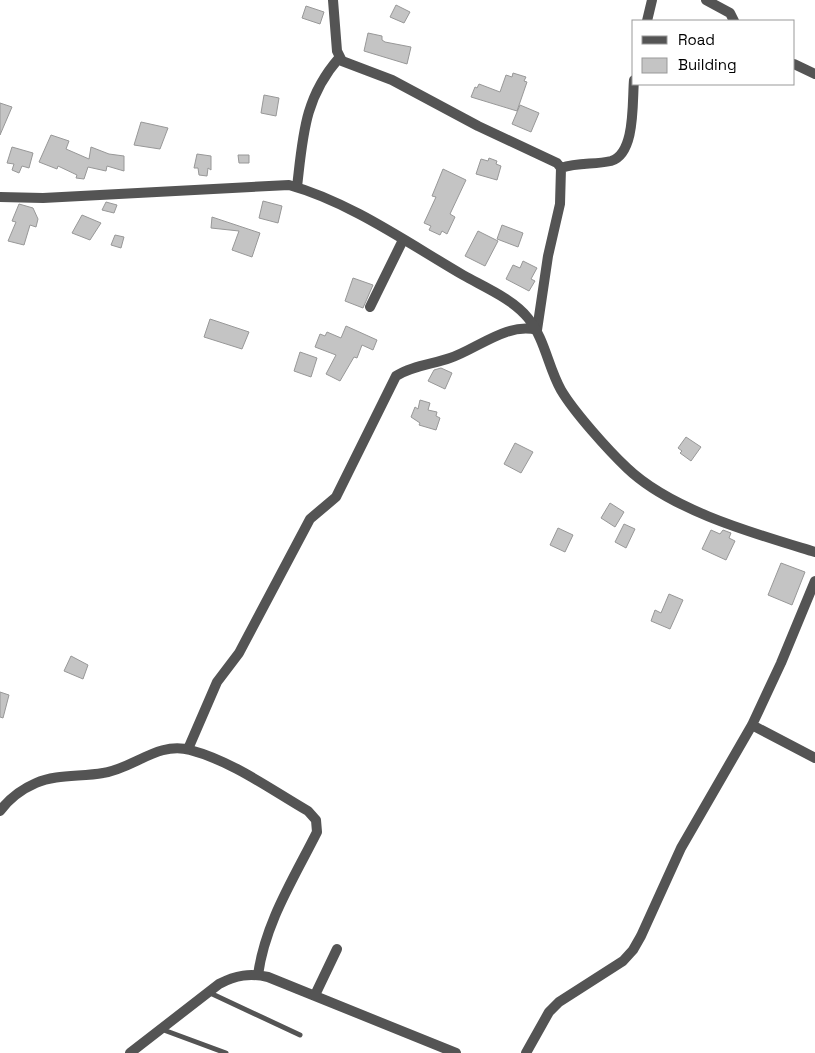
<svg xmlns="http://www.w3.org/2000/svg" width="815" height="1053" font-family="'Space Grotesk',sans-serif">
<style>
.building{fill:#c4c4c4;stroke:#989898}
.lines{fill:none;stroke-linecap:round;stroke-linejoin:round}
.service{stroke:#545454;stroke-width:5}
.minor{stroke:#545454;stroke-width:10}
.tertiary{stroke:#545454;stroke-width:10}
</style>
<rect width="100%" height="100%" fill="#fff"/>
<!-- building -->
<path class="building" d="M396 5 410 12 404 23 390 17Z
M306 6 324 12 320 24 302 18Z
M368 33 382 36V40L385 42 411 47 407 64 364 51Z
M513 73 526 77 524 81 527 82 517 111 471 97 475 87 477 88 479 84 500 92 506 75 512 77Z
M264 95 279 98 276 116 261 113Z
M0 103 12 107 0 135Z
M520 105 539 113 531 132 512 124Z
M141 122 168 128 160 149 134 145Z
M51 135 69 141 66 149 89 159 91 147 109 154 124 156V171L107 166 106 171 88 167 84 179 76 178 77 175 58 166 57 169 39 162Z
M12 147 33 153 29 168 22 166 19 173 12 170 14 164 7 163Z
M197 154 211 156V170L208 168 207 176 199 175 198 168H194Z
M238 155H249V163H239Z
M489 158 497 161 496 164 501 166 497 180 476 174 481 159 488 161Z
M443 169 466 180 450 214 455 217 447 234 442 231 440 235 429 230 431 226 424 223 436 197 432 196Z
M263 201 282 206 278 223 259 218Z
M106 202 117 205 114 213 102 210Z
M19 204 33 208 38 219 36 227 30 225 24 245 8 241 16 222 12 221Z
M82 215 101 223 90 240 72 233Z
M212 217 260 233 252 257 232 250 239 231 211 228Z
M502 225 523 233 518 247 497 239Z
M478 231 498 241 485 266 465 256Z
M115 235 124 237 121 248 111 245Z
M523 261 537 268 531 279 535 281 529 291 506 279 513 265 520 268Z
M353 278 373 285 363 308 345 301Z
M210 319 249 332 242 349 204 337Z
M346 326 377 340 373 350 362 345 357 358 354 357 340 381 326 374 336 355 315 347 320 334 325 336 327 332 341 338Z
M300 352 317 358 311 377 294 371Z
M441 368 452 373 445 389 428 381 434 370Z
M420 400 430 403 428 410 437 412 436 416 440 418 436 430 419 425 420 423 411 417 415 407 418 409Z
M686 437 701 447 691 461 680 453 682 451 678 448Z
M515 443 533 452 521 473 504 464Z
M610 503 624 512 615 527 601 518Z
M624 524 635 529 626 548 615 542Z
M558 528 573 535 565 552 550 545Z
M711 530 720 534 723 530 731 533 729 538 735 541 726 560 702 549Z
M781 563 805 572 792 605 768 595Z
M669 594 683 600 670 629 651 621 655 610 661 613Z
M71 656 88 665 83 679 64 671Z
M0 692 9 695 3 718 0 717Z"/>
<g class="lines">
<!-- service -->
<path class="service" d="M208 992 300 1035
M161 1029 226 1053"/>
<!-- minor -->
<path class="minor" d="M706 0 730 13 734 21
M647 21 652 0
M794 64 815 74
M561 168C579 162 594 165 611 161 636 154 632 101 634 80
M297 187C303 136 304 98 339 58
M370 307 403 240
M752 725 815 758
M188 749 217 682 239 653 310 519 336 497 396 376C411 366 433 364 450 358 477 349 507 322 537 330L548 256 560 204 561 168 557 163 478 126 392 80 342 61 337 51 333 0
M0 811C9 799 22 789 36 783 56 774 81 777 103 773 133 769 158 741 190 750 232 761 270 789 308 811L316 820 317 832C294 878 265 923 258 975
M315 995 337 949
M130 1053 219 984C236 975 250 973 268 977L456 1053
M526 1053 549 1012 559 1002 623 961 633 950 641 936 681 848 752 725 781 663 815 581"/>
<!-- tertiary -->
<path class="tertiary" d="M0 197 43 198 289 185C350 202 408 243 463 275 484 287 513 299 528 318 545 339 548 367 561 390 574 412 608 450 627 468 672 511 756 534 815 552"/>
</g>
<!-- legend -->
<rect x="632" y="20" width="162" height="65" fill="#ffffff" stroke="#999999"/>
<rect x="642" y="36" width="25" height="8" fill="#545454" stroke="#999999"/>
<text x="678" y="45" font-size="15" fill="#000000">Road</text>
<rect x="642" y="58" width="25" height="15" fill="#c4c4c4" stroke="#999999"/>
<text x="678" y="70" font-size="15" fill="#000000">Building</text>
</svg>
